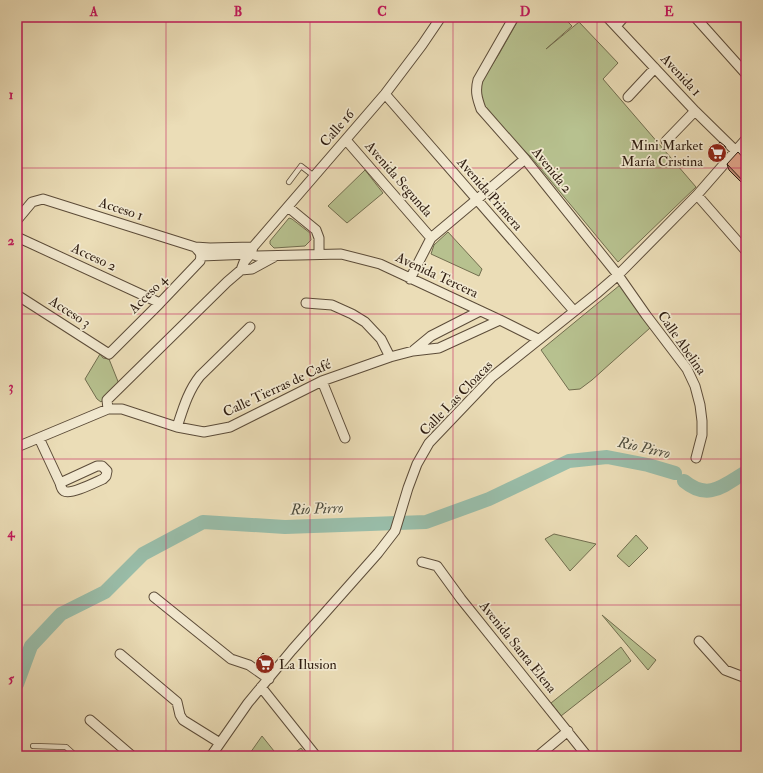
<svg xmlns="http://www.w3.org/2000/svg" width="763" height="773" font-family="'IM FELL Double Pica',serif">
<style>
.green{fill:#b7c18f;stroke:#726e4f}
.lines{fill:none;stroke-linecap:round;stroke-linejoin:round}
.river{stroke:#99bda9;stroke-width:14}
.service-casing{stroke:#5c4c39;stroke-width:6}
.minor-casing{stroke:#5c4c39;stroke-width:11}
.service{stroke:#f2e9d0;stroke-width:4.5}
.minor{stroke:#f2e9d0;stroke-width:9}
.wall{fill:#c28e78;stroke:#2d1b0f}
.shaded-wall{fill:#9e7461;stroke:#2d1b0f}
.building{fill:#e2a58b;stroke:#2d1b0f}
.grid{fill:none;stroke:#c2185b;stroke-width:1;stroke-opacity:0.55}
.labels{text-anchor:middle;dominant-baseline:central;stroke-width:3.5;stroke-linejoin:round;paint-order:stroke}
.street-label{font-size:14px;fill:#2d1b0f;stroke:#f2e9d0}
.poi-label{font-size:14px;fill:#2d1b0f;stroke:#f2e9d0;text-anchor:end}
.water-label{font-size:15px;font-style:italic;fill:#4d4c3d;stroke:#f2e9d0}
.neatline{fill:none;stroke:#c2185b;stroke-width:1.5}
.grid-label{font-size:13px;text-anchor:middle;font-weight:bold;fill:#c2185b}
</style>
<rect width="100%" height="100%" fill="#ebddb7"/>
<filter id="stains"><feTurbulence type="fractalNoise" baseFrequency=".005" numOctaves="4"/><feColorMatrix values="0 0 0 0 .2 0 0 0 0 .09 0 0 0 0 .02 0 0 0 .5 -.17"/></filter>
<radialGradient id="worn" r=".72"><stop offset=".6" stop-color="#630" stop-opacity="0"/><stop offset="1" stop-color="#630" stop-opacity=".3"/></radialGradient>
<!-- green -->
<path class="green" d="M520 17H563L572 26 546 49 579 22 618 63 603 79 696 187 618 262 531 157 510 138 484 108 480 93 482 81 499 54Z
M365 170 383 193 347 223 328 206Z
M289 218 292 219 310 233 311 240 305 246 274 248 270 244V241Z
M448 232 482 269 479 276 431 254 434 245Z
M620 285 650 328 592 380 580 389 569 390 541 350Z
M100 354 103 358 109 359 119 384 101 402 97 399 85 379Z
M554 534 596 544 570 571 545 539Z
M636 535 648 548 629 567 617 556Z
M602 615 656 660 648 670Z
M621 647 631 661 561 716 551 703Z
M262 736 278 756H248Z
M301 748 307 756H290Z"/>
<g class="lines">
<!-- river -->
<path class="river" d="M684 481C708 501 723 486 746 472
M17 684 31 646 61 614 105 592 143 554 203 522 285 527 426 522 489 499 569 461 607 457 648 465 675 473"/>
<!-- service casing -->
<g class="service-casing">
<path id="service" d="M289 182 301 166 314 176
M33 746 66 747 76 756"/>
</g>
<!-- minor casing -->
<g class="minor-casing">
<path id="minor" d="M514 17 478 80C475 91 477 98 481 109L525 159 618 275 646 315 687 369 695 386 700 405 702 421V435L696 458
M607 17 695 111 746 161
M695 17 746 74
M616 26 624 17
M385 94 574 311
M628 97 655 68
M346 140 431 238
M666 141 695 111
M697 195 746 251
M288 207 316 230 319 238V253
M17 220 32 202 43 199 195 247C200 252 202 254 200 261L160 303 109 354 17 295
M17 237 160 303
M195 247 210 248 253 247
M251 254 253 247 385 94 422 45 441 17
M201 256 251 254 257 256 341 254 380 264 500 320 538 339
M241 270 252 269 274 257
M410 279 431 238 525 159
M306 303 332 305 352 314 365 322 381 339 390 357
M414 350 431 336 480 311
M322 381 345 438
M108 409 107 400 110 397 227 282 241 270 244 262 251 254
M177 427C183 409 188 391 200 376L250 327
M39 438 60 483C61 486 61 489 64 491 71 495 96 482 103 479L106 476 107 471 102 466H97L60 483
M17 447 108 409H122L177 427 204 432 230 427 322 381 390 357 413 351 439 348 500 320
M422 562 437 566 461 599 587 756
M154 597 231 659 249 665 269 679
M699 641 725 670 746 678
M120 654 177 702 180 715 183 720 220 743
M261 687 316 756
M90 720 132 756
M211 756 248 703 292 650 378 553 395 531 408 488 417 464 429 443 492 377 596 294 618 275 697 195 746 139
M538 756 568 731"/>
</g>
<!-- service -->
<use href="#service" class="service"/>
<!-- minor -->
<use href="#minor" class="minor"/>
</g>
<!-- wall -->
<path class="wall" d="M746 161V187L729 170 727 164Z
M257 660 272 663 265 671 258 664Z"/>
<!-- shaded-wall -->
<path class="shaded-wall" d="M725 146 726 148 717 158V156Z
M270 659 272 663 265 671 264 667Z"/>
<!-- building -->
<path class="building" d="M720 142 725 146 717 156 712 151Z
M738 152 746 161V180L744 182 727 164Z
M263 653 270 659 264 667 257 660Z"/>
<!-- grid -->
<path class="grid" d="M166 17V756M310 17V756M453 17V756M597 17V756M17 168H746M17 314H746M17 459H746M17 605H746"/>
<!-- icons -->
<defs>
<g id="supermarket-disc" transform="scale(1)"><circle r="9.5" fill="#8f2418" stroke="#f2e9d0"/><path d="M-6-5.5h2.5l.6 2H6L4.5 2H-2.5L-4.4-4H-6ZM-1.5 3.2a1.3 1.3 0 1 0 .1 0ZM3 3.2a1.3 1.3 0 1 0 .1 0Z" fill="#fff"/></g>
</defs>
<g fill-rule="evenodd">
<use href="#supermarket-disc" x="717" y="153"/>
<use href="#supermarket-disc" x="265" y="664"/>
</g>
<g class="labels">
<!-- street labels -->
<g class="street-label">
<text transform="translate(681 75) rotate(47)">Avenida 1</text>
<text transform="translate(337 128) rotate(-49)">Calle 16</text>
<text transform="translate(552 170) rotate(51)">Avenida 2</text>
<text transform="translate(399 179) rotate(49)">Avenida Segunda</text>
<text transform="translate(490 194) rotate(49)">Avenida Primera</text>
<text transform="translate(121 209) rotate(18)">Acceso 1</text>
<text transform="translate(94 257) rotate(25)">Acceso 2</text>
<text transform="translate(437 275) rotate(25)">Avenida Tercera</text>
<text transform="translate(148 294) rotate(-45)">Acceso 4</text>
<text transform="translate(70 312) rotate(33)">Acceso 3</text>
<text transform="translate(682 343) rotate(55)">Calle Abelina</text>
<text transform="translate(277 388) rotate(-25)">Calle Tierras de Café</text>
<text transform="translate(456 398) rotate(-46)">Calle Las Cloacas</text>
<text transform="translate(518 647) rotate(51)">Avenida Santa Elena</text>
</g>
<!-- poi labels -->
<g class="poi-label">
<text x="703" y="145">Mini Market<tspan x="703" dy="16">María Cristina</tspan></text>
<text x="279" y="664" text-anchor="start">La Ilusion</text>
</g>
<!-- water labels -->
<g class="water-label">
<text transform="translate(644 448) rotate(13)">Rio Pirro</text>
<text transform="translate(317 509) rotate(-2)">Rio Pirro</text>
</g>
</g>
<!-- margin -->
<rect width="763" height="773" fill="none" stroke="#ebddb7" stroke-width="44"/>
<rect x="22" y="22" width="719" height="729" class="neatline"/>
<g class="grid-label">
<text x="94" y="16">A</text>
<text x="238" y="16">B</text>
<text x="382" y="16">C</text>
<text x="525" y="16">D</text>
<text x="669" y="16">E</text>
<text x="11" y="99">1</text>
<text x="11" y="245">2</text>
<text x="11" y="391">3</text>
<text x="11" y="537">4</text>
<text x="11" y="683">5</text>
</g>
<rect width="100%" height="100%" filter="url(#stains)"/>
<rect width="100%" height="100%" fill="url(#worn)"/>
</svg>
